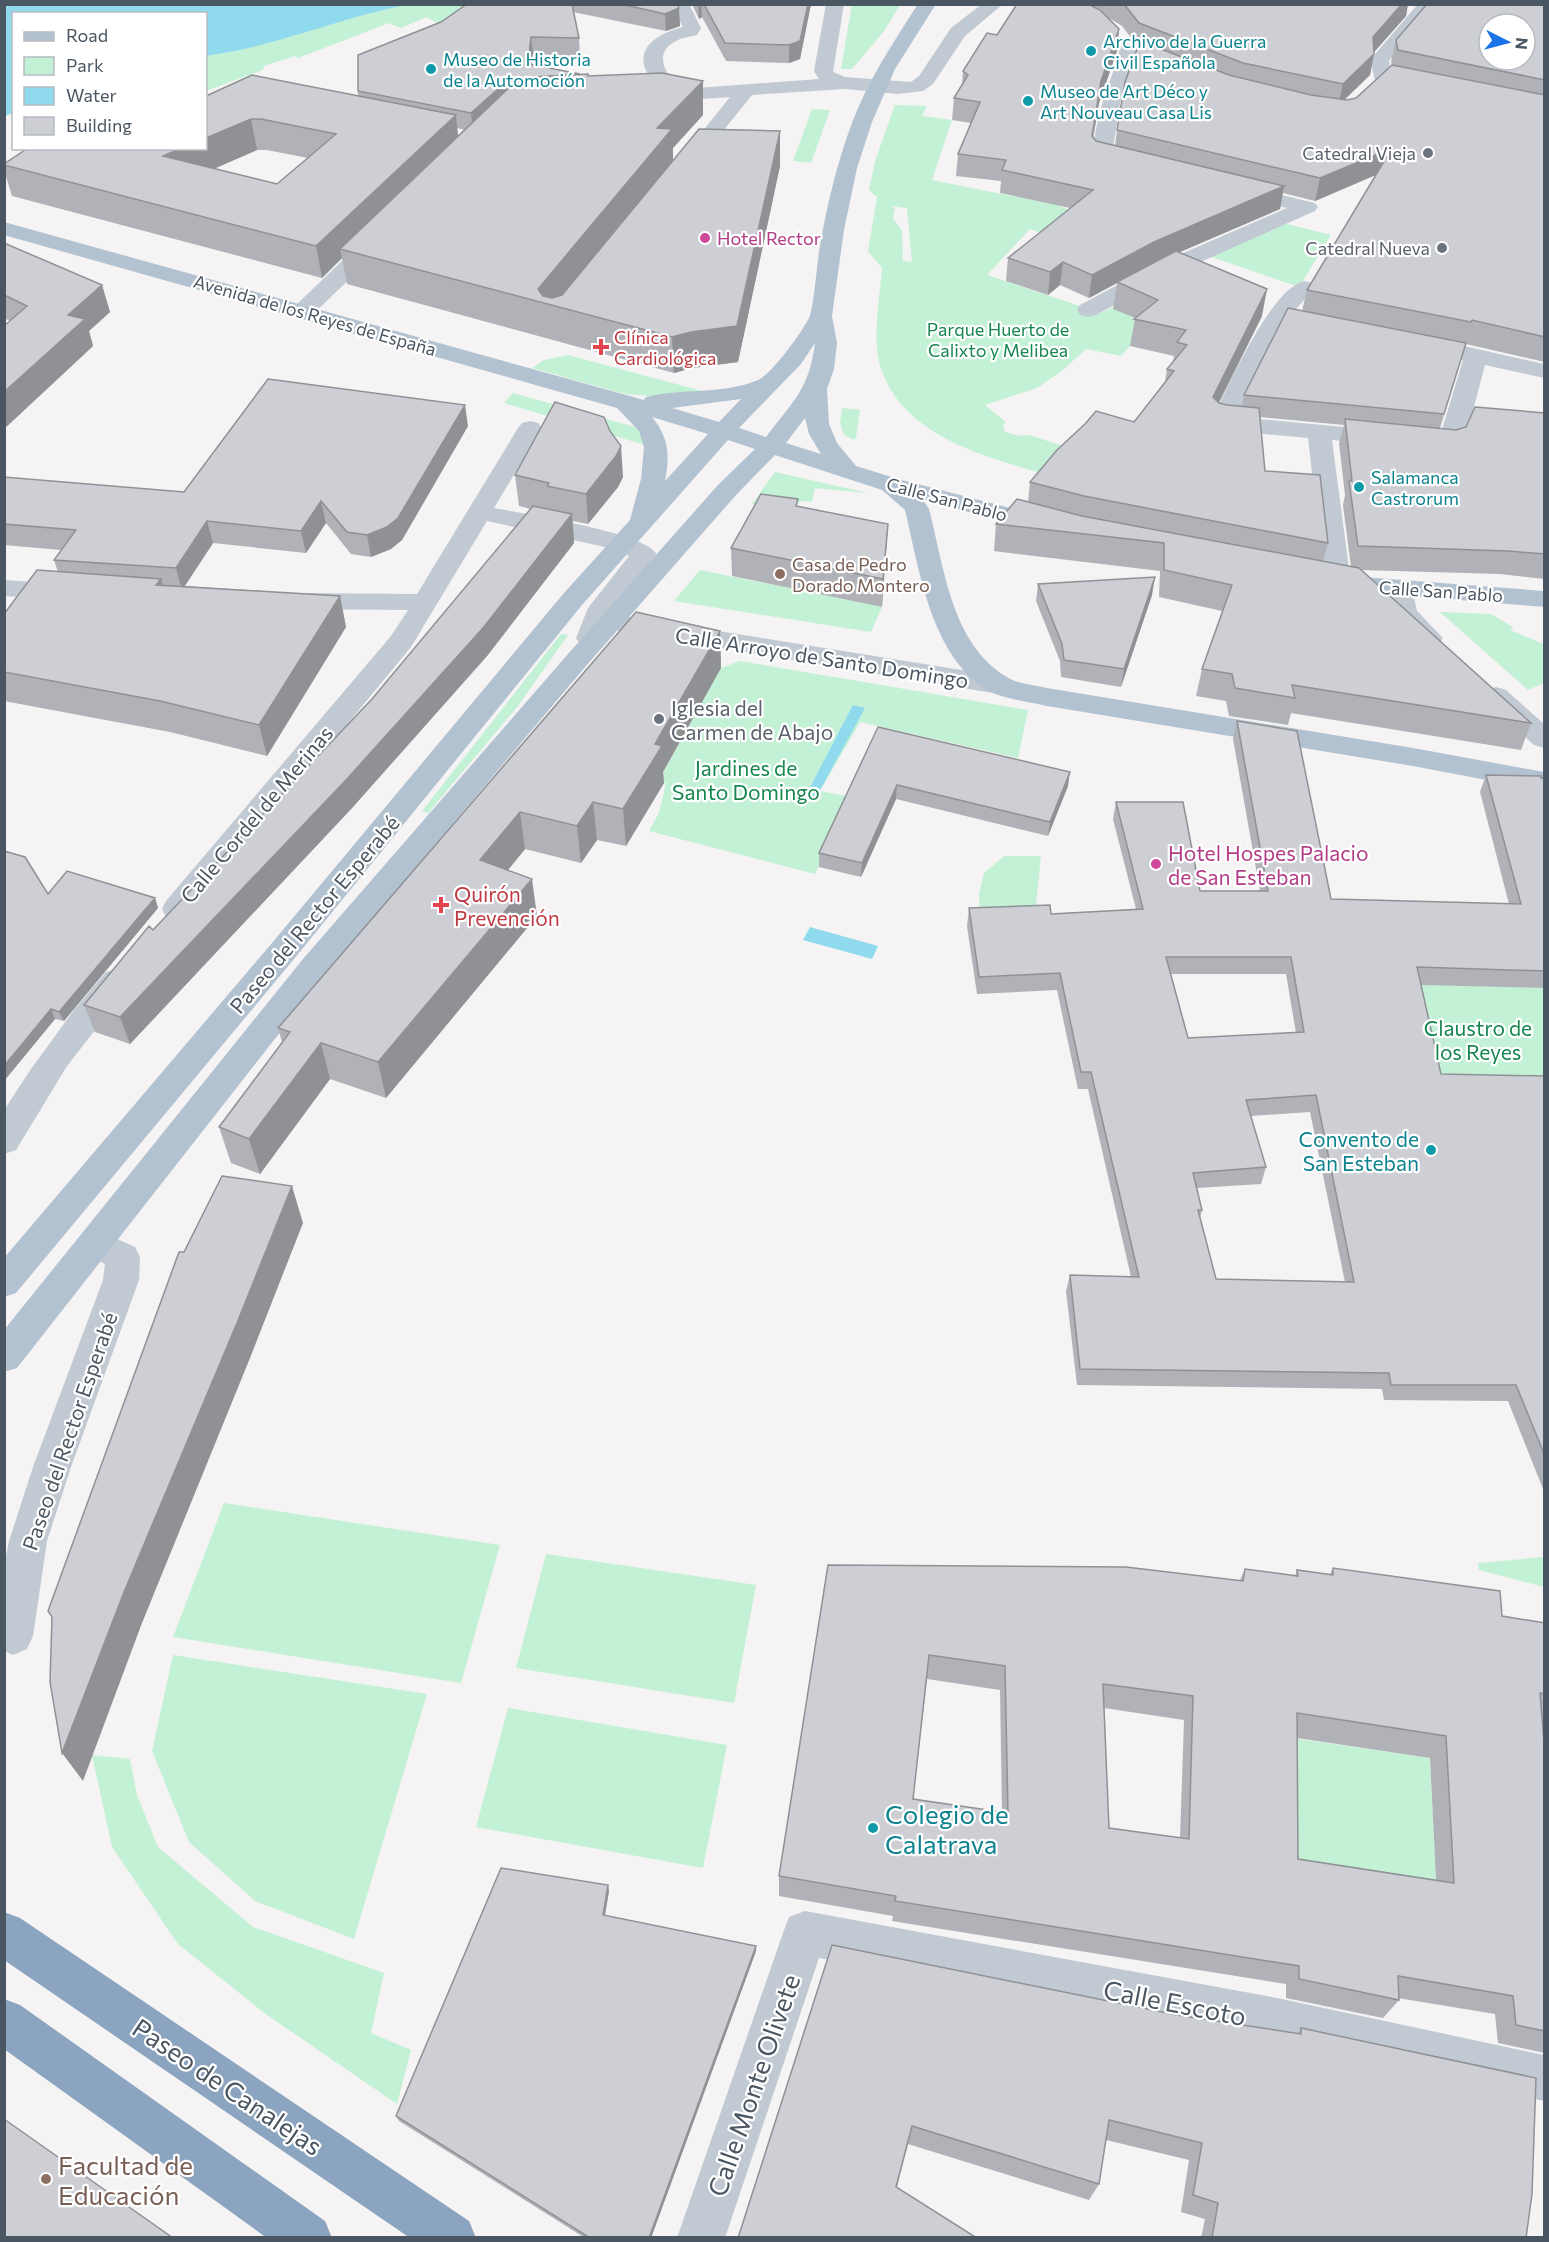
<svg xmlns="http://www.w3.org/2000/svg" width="1549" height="2242" font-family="Commissioner,sans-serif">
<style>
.green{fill:#c3f1d5;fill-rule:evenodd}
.water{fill:#90daee}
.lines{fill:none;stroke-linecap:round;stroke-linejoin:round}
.minor{fill:#c1cad2;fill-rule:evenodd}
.major{fill:#b3c2d1;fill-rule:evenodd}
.highway{fill:#8ba5c1;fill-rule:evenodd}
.wall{fill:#b0b2b7;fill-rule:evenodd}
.shaded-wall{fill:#909195}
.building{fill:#cdcfd5;stroke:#909195;stroke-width:1.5;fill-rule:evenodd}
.culture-dot{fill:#0f9aa8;stroke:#fff;stroke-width:2}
.worship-dot{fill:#6b7280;stroke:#fff;stroke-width:2}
.hotel-dot{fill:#d1479c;stroke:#fff;stroke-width:2}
.health-dot{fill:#e0444e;stroke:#fff;stroke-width:2}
.education-dot{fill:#8d6e63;stroke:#fff;stroke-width:2}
.labels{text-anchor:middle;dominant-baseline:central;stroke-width:4.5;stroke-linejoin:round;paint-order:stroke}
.far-culture-label{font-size:18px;fill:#0d838f;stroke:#fff;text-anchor:start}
.far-worship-label{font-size:18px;fill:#5b616d;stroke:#fff;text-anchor:end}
.far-hotel-label{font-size:18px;fill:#b23c85;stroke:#fff;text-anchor:start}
.far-street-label{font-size:18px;fill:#4a5661;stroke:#fff}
.far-park-label{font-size:18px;fill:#17864f;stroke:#fff}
.far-health-label{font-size:18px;fill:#be3a42;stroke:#fff;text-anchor:start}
.far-education-label{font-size:18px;fill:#785e54;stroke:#fff;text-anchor:start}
.street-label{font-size:21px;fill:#4a5661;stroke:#fff}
.worship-label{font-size:21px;fill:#5b616d;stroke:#fff;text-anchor:start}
.park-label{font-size:21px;fill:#17864f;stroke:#fff}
.hotel-label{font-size:21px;fill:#b23c85;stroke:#fff;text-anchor:start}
.health-label{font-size:21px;fill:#be3a42;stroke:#fff;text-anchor:start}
.culture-label{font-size:21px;fill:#0d838f;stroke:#fff;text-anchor:end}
.near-culture-label{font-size:26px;fill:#0d838f;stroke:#fff;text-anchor:start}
.near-street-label{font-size:26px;fill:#4a5661;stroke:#fff}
.near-education-label{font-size:26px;fill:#785e54;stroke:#fff;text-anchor:start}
</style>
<rect width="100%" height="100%" fill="#f5f3f3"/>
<!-- green -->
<path class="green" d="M852 4 900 5 884 31 852 69H841Z
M406 5H494L445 27 426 17 401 28 389 23 298 58 295 56 264 66 263 70 206 91V56C275 47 338 18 406 5Z
M895 105 927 106 922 116 952 120 932 180 1057 205 1085 216 1057 239 1030 229 987 275 1101 313 1112 308 1155 327 1130 346 1121 356 1086 349 1063 370 1037 388 985 405 1006 422 1003 426 1005 432 1020 436 1029 435 1082 452 1054 477C991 458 901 438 880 365 872 339 880 296 882 268L868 251 877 197 869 190 875 161ZM892 206 907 208 912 262 903 261 902 230 893 219 895 209Z
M812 109 830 110 811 163 793 161Z
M1283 223 1331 235 1299 287 1206 255Z
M568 355 706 392 651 396 625 394 532 368 544 360Z
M513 393 635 427 642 433 645 445 504 403Z
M842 408 860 410 856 438 854 440 844 435 840 423Z
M775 472 868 493 815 488 812 502 801 501 791 509 752 504Z
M700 570 882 607 871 632 674 601Z
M1440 612 1491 614 1513 627 1510 630 1544 644V683L1528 690Z
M561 634 568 635 518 706 428 813 422 811Z
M740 661 1028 710 1018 758 860 722 820 791 852 797 815 874 649 831 659 813 666 783 658 782 721 668Z
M1004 856H1041L1034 923 980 925 979 894 984 873Z
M1411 984 1544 988V1093L1434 1091Z
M224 1503 500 1545 461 1683 173 1637Z
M546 1554 756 1585 734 1703 516 1668Z
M1544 1557V1587L1479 1570 1478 1563Z
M173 1655 427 1694 354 1939 255 1901 189 1842 152 1751Z
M508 1708 727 1745 703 1868 476 1827Z
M1285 1737 1430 1758 1437 1903 1286 1879Z
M92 1755 130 1759 137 1795 158 1847 253 1927 384 1973 371 2033 411 2050 397 2104 267 2015 178 1944 112 1847Z"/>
<!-- water -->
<path class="water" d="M4 5 5 4 406 5C338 18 275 47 206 56V14H14L13 113 5 116Z
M853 705 865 708 815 799 805 797Z
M810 927 878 946 872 959 803 940Z"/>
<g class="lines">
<!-- minor -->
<path class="minor" d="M671 4H689L701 28 697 35C690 37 683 37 678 40 651 52 665 76 683 89L819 79 814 71 826 4H844L833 72 845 77 911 82 919 76 951 28 982 4H1003L965 36 933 84 923 91 898 94 845 89 752 95 694 167H680L677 163 730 97 659 102 652 100 649 96 652 92 661 90C628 59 645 37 683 27Z
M1418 4H1437L1389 61 1392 77 1389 81H1375L1370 60Z
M1128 44 1135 46 1137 50 1136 60 1120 103 1112 154 1138 161 1141 165 1138 169 1131 171 1095 162 1092 158C1096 120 1103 99 1116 64 1118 58 1118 52 1121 46Z
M1239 185 1315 203 1318 207 1315 211 1167 277 1096 315 1088 317 1080 315 1077 310 1080 305 1151 267 1287 208 1232 195 1229 191 1232 187Z
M377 234 385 235 388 240 385 245 310 317 302 319 294 317 291 312 294 307 369 235Z
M1304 281 1312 283 1315 288 1286 320 1237 417 1440 436 1463 360 1447 356 1444 351 1447 346 1455 344 1544 364V378L1485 365 1471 418 1457 449 1449 451 1332 440 1351 584 1347 590 1338 592 1329 590 1325 584 1308 438 1222 430 1214 428 1210 423C1227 390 1269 290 1304 281Z
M530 421 538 423 542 428 494 508C524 514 641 532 656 553L654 561 612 614 999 676 1009 679 1013 685 1009 691 999 694 606 629 598 644 589 646 580 644 576 638 588 608 629 556 614 549 487 521 411 647 188 917 177 920 166 917 162 909 166 901 391 636 408 610 297 609 288 607 284 601 288 595 297 593 417 594 518 428 522 423Z
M4 580 66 584 75 586 79 592 75 598 66 600 4 596Z
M1399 581 1408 583 1412 589 1417 611 1443 638 1439 644C1411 651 1388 614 1386 589L1390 583Z
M1496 687 1506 690 1544 724V748L1534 745 1486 702 1482 696 1486 690Z
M117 969 128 972 133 980 128 988 67 1066 16 1150 4 1154V1110L31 1069 74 1010 106 972Z
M95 1229 135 1247 140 1257 139 1280 71 1467 47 1541 33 1636 27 1649 13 1655 4 1651V1566L9 1541 33 1467 103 1280 105 1264 83 1253 78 1243 83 1233Z
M805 1911 1277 1998 1544 2055V2101L1277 2044 819 1958 725 2238H677L783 1933 789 1917Z"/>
<!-- major -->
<path class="major" d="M918 4H936L895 69 872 122 857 168 844 230 832 316 837 343 834 369 827 389 829 424 837 443 856 466 898 479 1057 520 1061 525 1057 530 1048 533 923 500 929 509C944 566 951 644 1007 677 1017 684 1035 685 1047 688L1413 748 1544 772V791L1413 766 1047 706C1031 702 1003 699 989 691 931 658 919 568 905 510L882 490 775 455 736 495 586 666 325 975 17 1368 4 1372V1330L303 959 568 654 718 485 755 449 728 440 582 605 294 959 16 1293 4 1297V1258L272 943 564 593 630 520 641 479 644 447 639 431 617 408 4 235V222L644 400 646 397C682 388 722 395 758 380 772 374 802 332 809 318 814 307 817 261 820 246 827 205 837 163 852 123 868 80 893 43 918 4ZM815 343C809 390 793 401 766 437L739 428 801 364ZM741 399 719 422 672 408ZM652 417 708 434 665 481C670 455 669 438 652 417ZM805 418 809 434 821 454 786 443Z
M1337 575 1544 591V607L1328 589 1324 583 1328 577Z"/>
<!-- highway -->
<path class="highway" d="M4 1912 20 1918 469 2221 476 2238H410L4 1960Z
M4 1999 20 2005 325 2221 332 2238H267L4 2049Z"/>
</g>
<!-- wall -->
<path class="wall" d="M467 4H677L680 26 666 31 573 12 579 38 580 56 533 54 532 65 588 76 703 115 673 148V160L780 131V166L738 362 692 368 674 373 347 284 342 258 322 278 12 196 4 170V164L206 148V96H358V91L441 22ZM457 128 465 130 458 136ZM257 150H267L308 158 277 184 214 169Z
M692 4H811L800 59 789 63 726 61 702 17 699 19Z
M1017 4H1408L1406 16 1374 52 1370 75 1344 100H1347L1356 98 1392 65 1391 62 1396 40 1545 4V362L1466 344 1440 428 1456 430 1545 413V579L1500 574 1360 570 1531 723 1521 750 1291 713 1288 725 1229 716 1226 701 1196 696 1202 669 1222 611 1159 597 1160 571 994 551 996 524 1028 502 1030 482 1134 422 1165 382 1167 369 1173 362 1174 356 1130 346 1135 318 1113 309 1117 283 1089 298 1060 285 1048 295 1006 281 1008 258 1070 208 1000 193 1001 181 956 176 958 154 971 123 952 120 954 98 962 85 963 71 997 35ZM1109 18 1122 26 1136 44 1139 45 1117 130 1115 146 1096 141 1093 137 1099 103 1117 51 1119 29ZM1376 175 1307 290 1302 311 1244 395 1242 406 1227 405 1219 403 1262 316 1179 252 1280 209 1283 193 1315 201ZM1260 417 1344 425 1339 443 1345 495 1343 505 1351 567 1323 561 1328 543 1265 471Z
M4 243 102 285 110 312 89 331 93 346 4 429V326L10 321 4 318Z
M468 426 402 540 391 549 371 557 351 554 326 523 306 553 213 543 185 586 340 596 346 627 267 756 170 732 4 701V614L58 572 54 560 61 550 4 545V477L184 492Z
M515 475 623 477 618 487 588 524 573 521 574 543 487 656 352 808 130 1044 95 1032 84 1005 153 930 372 699 531 509 519 506Z
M798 506 888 524 882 607 732 576 731 548Z
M1038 584 1152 595 1121 687 1061 677 1060 661 1036 601Z
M720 631 721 668 663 772 664 783 626 846 597 840 581 863 525 849 508 870 537 916 386 1098 330 1079 260 1174 231 1163 219 1127 282 1042 278 1028Z
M1237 721 1331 899 1509 904 1480 792 1486 775 1545 779V988L1421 985 1441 1074 1545 1076V1494L1508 1401 1384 1400 1382 1389 1077 1385 1066 1291 1070 1275 1131 1277 1088 1089H1078L1057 990 977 994 967 926 969 908 1051 914 1136 909 1113 819 1116 802 1200 891H1260L1233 739ZM1171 974H1286L1296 1033 1188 1038ZM1310 1112 1345 1282 1216 1279 1200 1218 1202 1210 1197 1188 1261 1184 1266 1167 1251 1116Z
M878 727 1068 786 1048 836 896 799 861 877 819 867V853Z
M48 894 155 898 158 908 64 1021 55 1019 4 1081Z
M828 1565 1240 1580 1245 1569 1295 1576 1297 1570 1330 1574 1333 1568 1502 1616 1545 1623V1719L1542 1718 1545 1754V2053L1498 2043 1495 2014 1398 1998 1399 2000 1383 2018 1286 1998V1984L892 1921 893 1916 779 1896V1876ZM927 1679 1000 1690 1002 1812 913 1799ZM1104 1708 1184 1720 1180 1838 1109 1828ZM1297 1738 1430 1758 1436 1880 1298 1859Z
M609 1891 605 1915 756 1946V1951L651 2238H585L399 2121 396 2116Z
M832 1945 1177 2015 1297 2034 1301 2028 1526 2238H1201L1205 2219 1181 2212 1189 2160 1106 2140 1099 2184 1089 2200 908 2144 897 2187 738 2238Z"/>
<!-- shaded-wall -->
<path class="shaded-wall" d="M698 4H701L702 17 699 19Z
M808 4H811L800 59 789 63V45Z
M1402 4H1408L1406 16 1368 59 1373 37Z
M679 8 680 26 666 31 665 14Z
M1119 29 1117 51 1099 103 1090 158 1101 81Z
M531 37 533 54 530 79 528 64Z
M1374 54 1370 75 1338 106 1343 84Z
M507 81 508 99 473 132 471 113Z
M703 81V115L673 148V163L557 306 540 302 538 289 657 128Z
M456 115 459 145 340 249 342 258 322 278 316 246Z
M251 119 257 150 171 187 163 156 181 148H206V138Z
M780 131V166L738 362 692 368 674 373 672 337Z
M1392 148 1387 170 1315 201 1320 178Z
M1284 186 1280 209 1150 265 1117 282V283L1089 298 1092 275 1154 242Z
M1063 262 1060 285 1048 295 1050 272Z
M102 285 110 312 89 331 93 346 4 429V392L68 315Z
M1267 289 1262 316 1208 424 1213 397Z
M465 405 468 426 402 540 391 549 371 557 367 535Z
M621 446 623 477 618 487 588 524 586 494Z
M321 501 326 523 306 553 301 531Z
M572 514 574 543 487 656 352 808 130 1044 120 1017Z
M207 521 213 543 182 590 176 568Z
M888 524 886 551 882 607 883 579Z
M1155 577 1152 595 1121 687 1124 669Z
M161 579 169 609 156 585Z
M340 596 346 627 267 756 259 725Z
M720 631 721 668 663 772 664 783 626 846 623 809 655 744Z
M1070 772 1068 786 1048 836 1050 822Z
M897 785 896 799 861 877 862 863Z
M593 802 597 840 581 863 577 826Z
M520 812 525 849 486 897 480 860Z
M532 879 537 916 386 1098 378 1062Z
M155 898 158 908 64 1021 59 1012Z
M51 1009 55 1019 4 1081V1066Z
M321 1043 330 1079 260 1174 249 1139Z
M292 1186 303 1223 250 1358 142 1623 83 1781 62 1753 124 1592Z
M608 1885 609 1891 604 1920 603 1915Z
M756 1946V1951L651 2238H649Z"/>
<!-- building -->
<path class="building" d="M467 4H572L579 38 531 37 528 64 580 74 519 78 517 80 507 81 471 113 358 91V55L441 22Z
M621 4H677L679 8 665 14Z
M704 4H808L800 41 789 45 725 43Z
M1017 4H1088L1100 10 1119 29 1101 81 1092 136 1096 141 1284 186 1154 242 1092 275 1063 262 1050 272 1008 258 1093 190 1002 170 1006 160 958 154 980 102 954 98 968 75 963 71 987 33 997 35Z
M1124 4H1402L1373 37 1374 54 1343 84 1243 63 1139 23Z
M1427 4H1545V80L1398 50 1396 40ZM1489 24H1525V60H1489Z
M1140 41 1229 75 1311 95 1347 100 1356 98 1392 65 1545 95V337L1472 320 1471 322 1307 290 1392 148 1320 178 1117 130 1125 82Z
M662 73 703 81 657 128 672 129 538 289 543 296 552 298 562 295 699 129 780 131 737 326 691 332 672 337 340 249 519 78 588 74V76Z
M252 75 456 115 316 246 4 165V164L28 148H181L163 156 277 184 336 134 261 119H251L206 138V96Z
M4 243 102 285 68 315 85 319 4 392V326L27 306 4 295Z
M1176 251 1267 289 1213 397 1219 403 1227 405 1259 408 1265 471 1320 475 1328 543 1084 496 1030 482 1057 450 1085 424 1096 411 1134 422 1174 371 1167 369 1187 345 1177 342 1186 330 1134 319 1158 300 1117 282Z
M1288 308 1466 343 1444 414 1244 395Z
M268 379 465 405 398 518 387 527 367 535 347 532 321 501 301 531 207 521 176 568 54 560 76 530 4 524V477L184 492Z
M555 402 604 417 610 431 621 446 616 456 586 494 547 486 549 483 515 475Z
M1475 407 1545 413V554L1508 551 1358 546 1349 481H1352L1345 419 1456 430 1466 427Z
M761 494 798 499 796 506 888 524 883 579 731 548Z
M1017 499 1082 516 1359 568 1531 723 1292 685 1295 698 1235 688 1232 674 1202 669 1232 585 1164 570V543L996 524Z
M533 506 572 514 483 628 346 780 120 1017 84 1005 149 926 153 930 372 699Z
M37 570 161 579 156 585 340 596 259 725 160 701 4 672V614Z
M1155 577 1124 669 1064 660 1062 644 1038 584Z
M636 612 720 631 655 744 662 746 623 809 593 802 577 826 520 812 480 860 532 879 378 1062 321 1043 249 1139 219 1127 290 1032 278 1028Z
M1237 721 1297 731 1331 899 1521 904 1486 775 1541 776V778L1545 779V971L1417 967 1441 1074 1545 1076V1456L1516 1385H1391L1389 1373 1080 1369 1070 1275 1139 1277 1091 1072H1081L1060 973 979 977 969 908 1050 905 1051 914 1143 909 1116 802H1183L1200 891H1268ZM1166 957H1291L1304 1032 1188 1038ZM1316 1095 1354 1282 1216 1279 1198 1210H1202L1193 1173 1266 1167 1246 1100Z
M878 727 1070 772 1050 822 897 785 862 863 819 853Z
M4 851 25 857 48 894 67 871 155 898 59 1012 51 1009 4 1066Z
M222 1176 292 1186 237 1323 124 1592 62 1753 50 1682 52 1617 48 1611 179 1252H184Z
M828 1565 1126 1567 1243 1581 1245 1569 1298 1576 1297 1570 1333 1575V1568L1500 1591 1502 1616 1545 1623V1694L1540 1693 1545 1754V2031L1516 2025 1513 1996 1398 1976 1399 2000 1299 1979V1966L895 1901 896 1896 779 1876ZM929 1655 1005 1666 1008 1813 913 1799ZM1103 1684 1193 1696 1189 1839 1109 1828ZM1297 1713 1446 1736 1454 1883 1298 1859Z
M501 1868 608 1885 603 1915 756 1946 649 2238H590L396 2116Z
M832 1945 1177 2015 1301 2034V2028L1536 2078 1532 2194 1526 2238H1212L1218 2203 1193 2195 1202 2143 1109 2120 1099 2184 912 2126 896 2187 977 2238H738Z
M4 2119 173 2238H4Z"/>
<!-- markers -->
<g class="culture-dot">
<circle cx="1091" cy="51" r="6"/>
<circle cx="431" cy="69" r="6"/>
<circle cx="1028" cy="101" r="6"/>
<circle cx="1359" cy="487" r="6"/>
<circle cx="1431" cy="1150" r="6"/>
<circle cx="873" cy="1828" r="6"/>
</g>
<g class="worship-dot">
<circle cx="1428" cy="153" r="6"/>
<circle cx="1442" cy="248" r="6"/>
<circle cx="659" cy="719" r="6"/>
</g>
<g class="hotel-dot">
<circle cx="705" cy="238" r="6"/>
<circle cx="1156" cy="864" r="6"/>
</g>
<g class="health-dot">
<path d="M598 338h6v6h6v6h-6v6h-6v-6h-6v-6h6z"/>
<path d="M438 896h6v6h6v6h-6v6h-6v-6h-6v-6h6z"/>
</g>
<g class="education-dot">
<circle cx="780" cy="574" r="6"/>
<circle cx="46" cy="2179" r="6"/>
</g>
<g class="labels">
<!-- far-culture labels -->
<g class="far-culture-label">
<text x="1103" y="41">Archivo de la Guerra<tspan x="1103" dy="21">Civil Española</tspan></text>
<text x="443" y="59">Museo de Historia<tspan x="443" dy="21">de la Automoción</tspan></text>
<text x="1040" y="91">Museo de Art Déco y<tspan x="1040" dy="21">Art Nouveau Casa Lis</tspan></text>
<text x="1371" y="477">Salamanca<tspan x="1371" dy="21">Castrorum</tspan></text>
</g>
<!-- far-worship labels -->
<g class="far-worship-label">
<text x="1416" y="153">Catedral Vieja</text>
<text x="1430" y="248">Catedral Nueva</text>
</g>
<!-- far-hotel labels -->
<g class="far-hotel-label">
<text x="717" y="238">Hotel Rector</text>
</g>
<!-- far-street labels -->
<g class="far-street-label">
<text transform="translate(315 315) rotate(16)">Avenida de los Reyes de España</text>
<text transform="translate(947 499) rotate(15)">Calle San Pablo</text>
<text transform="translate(1441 591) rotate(4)">Calle San Pablo</text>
</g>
<!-- far-park labels -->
<g class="far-park-label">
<text x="998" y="329">Parque Huerto de<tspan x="998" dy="21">Calixto y Melibea</tspan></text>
</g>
<!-- far-health labels -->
<g class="far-health-label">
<text x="614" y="337">Clínica<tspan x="614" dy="21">Cardiológica</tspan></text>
</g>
<!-- far-education labels -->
<g class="far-education-label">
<text x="792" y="564">Casa de Pedro<tspan x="792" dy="21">Dorado Montero</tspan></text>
</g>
<!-- street labels -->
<g class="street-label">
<text transform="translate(822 657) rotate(9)">Calle Arroyo de Santo Domingo</text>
<text transform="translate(256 814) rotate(-50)">Calle Cordel de Merinas</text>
<text transform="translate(314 914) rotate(-50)">Paseo del Rector Esperabé</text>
<text transform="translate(69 1431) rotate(-71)">Paseo del Rector Esperabé</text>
</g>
<!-- worship labels -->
<g class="worship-label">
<text x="671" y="707">Iglesia del<tspan x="671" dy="24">Carmen de Abajo</tspan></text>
</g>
<!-- park labels -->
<g class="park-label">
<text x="746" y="767">Jardines de<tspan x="746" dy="24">Santo Domingo</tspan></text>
<text x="1478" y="1027">Claustro de<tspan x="1478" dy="24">los Reyes</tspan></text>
</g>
<!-- hotel labels -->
<g class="hotel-label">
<text x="1168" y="852">Hotel Hospes Palacio<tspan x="1168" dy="24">de San Esteban</tspan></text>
</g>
<!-- health labels -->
<g class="health-label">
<text x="454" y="893">Quirón<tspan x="454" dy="24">Prevención</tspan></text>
</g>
<!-- culture labels -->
<g class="culture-label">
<text x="1419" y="1138">Convento de<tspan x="1419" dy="24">San Esteban</tspan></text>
</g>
<!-- near-culture labels -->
<g class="near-culture-label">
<text x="885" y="1813">Colegio de<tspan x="885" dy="30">Calatrava</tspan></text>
</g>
<!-- near-street labels -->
<g class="near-street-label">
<text transform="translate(1175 2002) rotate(11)">Calle Escoto</text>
<text transform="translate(753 2085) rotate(-71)">Calle Monte Olivete</text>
<text transform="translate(228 2086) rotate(34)">Paseo de Canalejas</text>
</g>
<!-- near-education labels -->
<g class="near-education-label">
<text x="58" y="2164">Facultad de<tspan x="58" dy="30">Educación</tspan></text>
</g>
</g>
<!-- border -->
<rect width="1549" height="2242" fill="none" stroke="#4a5661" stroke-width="12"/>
<!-- legend -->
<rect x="12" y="12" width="195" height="138" fill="#ffffff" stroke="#b7bbc0" stroke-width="1.5"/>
<rect x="24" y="32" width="30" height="9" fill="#b3c2d1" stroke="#b7bbc0" stroke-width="1.5"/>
<text x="66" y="42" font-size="18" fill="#4a5661">Road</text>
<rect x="24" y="57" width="30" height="18" fill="#c3f1d5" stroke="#b7bbc0" stroke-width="1.5"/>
<text x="66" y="72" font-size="18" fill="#4a5661">Park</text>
<rect x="24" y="87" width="30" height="18" fill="#90daee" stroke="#b7bbc0" stroke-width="1.5"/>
<text x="66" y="102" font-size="18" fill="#4a5661">Water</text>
<rect x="24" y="117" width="30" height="18" fill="#cdcfd5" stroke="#b7bbc0" stroke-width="1.5"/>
<text x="66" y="132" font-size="18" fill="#4a5661">Building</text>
<!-- north arrow -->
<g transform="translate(1507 42) rotate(96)"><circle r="28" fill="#ffffff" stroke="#b7bbc0" stroke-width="1.5"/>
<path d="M0-4.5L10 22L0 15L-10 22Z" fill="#1a73e8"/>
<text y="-9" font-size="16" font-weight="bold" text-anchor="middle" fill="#4a5661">N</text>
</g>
</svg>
